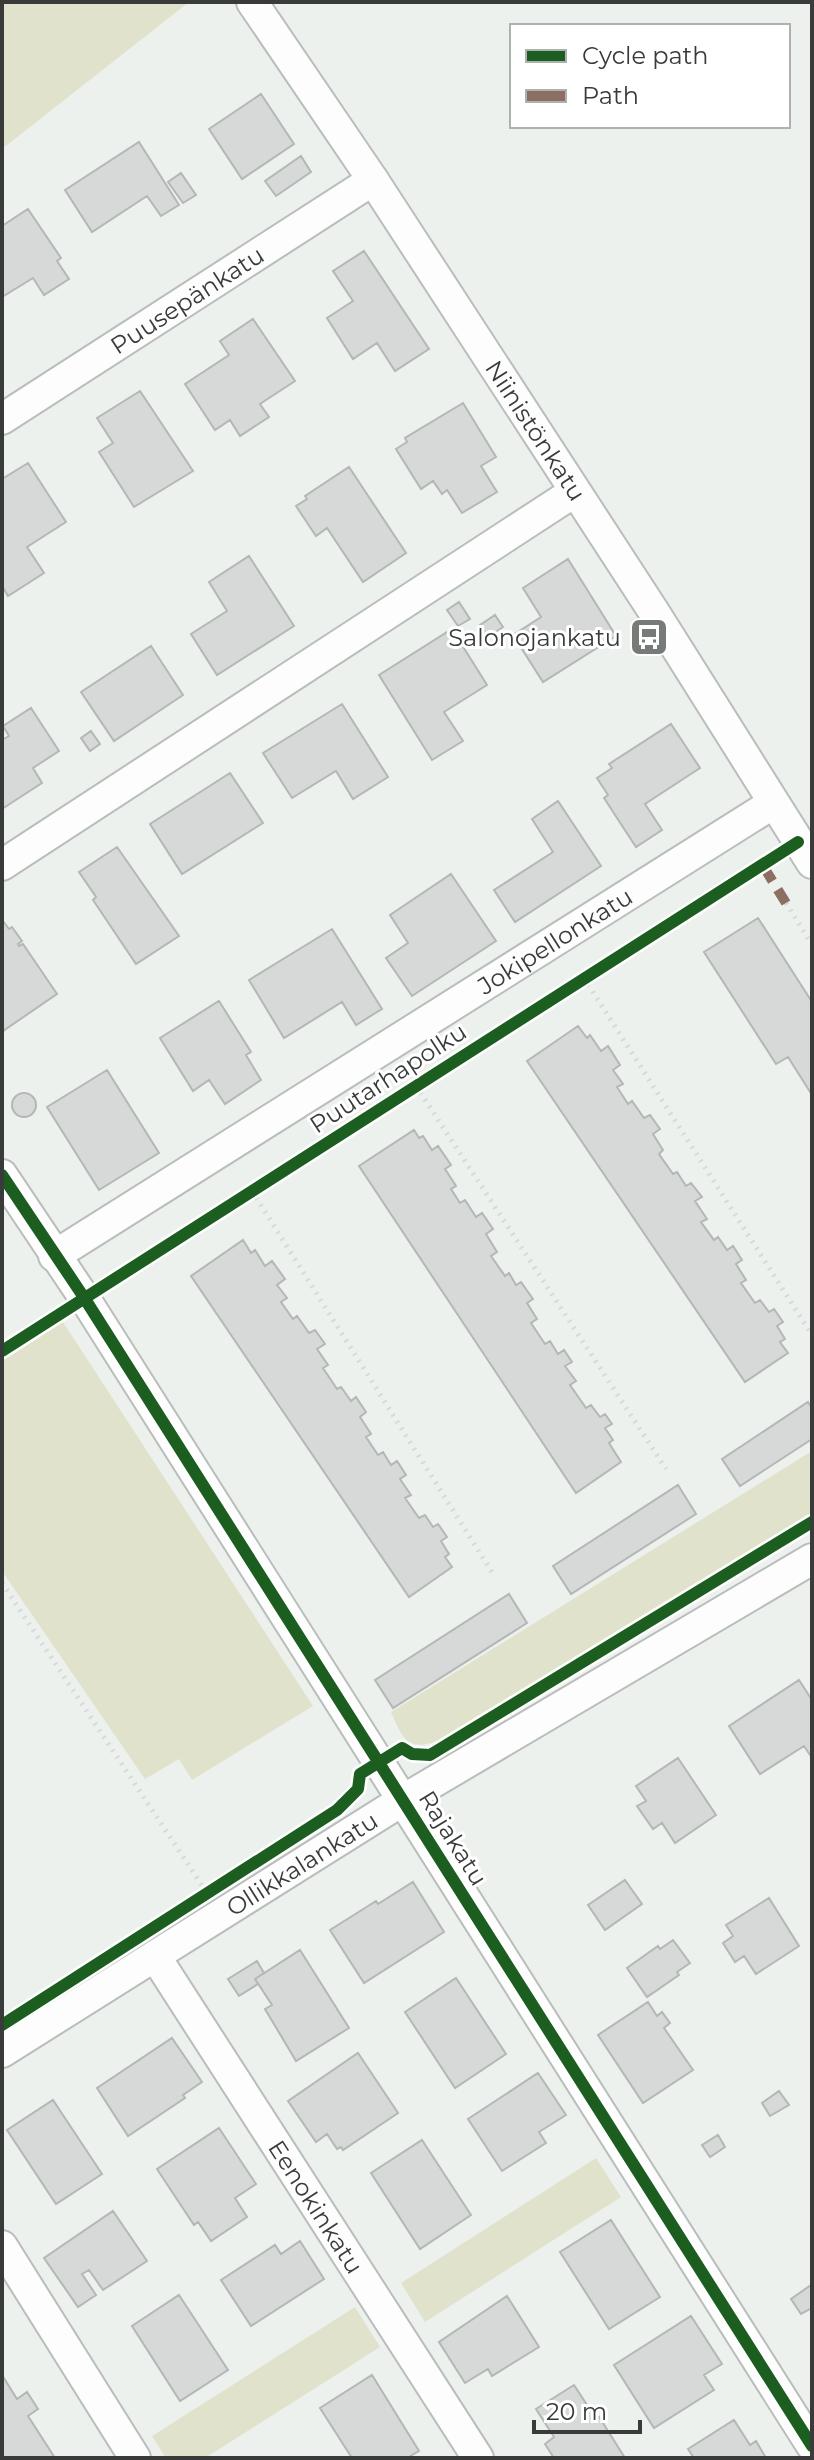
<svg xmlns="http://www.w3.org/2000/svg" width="814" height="2460" font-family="Montserrat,sans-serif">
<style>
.green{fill:#e0e2cb}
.building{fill:#d6d9d8;stroke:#b3b7b5;stroke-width:2}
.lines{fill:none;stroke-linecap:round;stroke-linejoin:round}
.minor-casing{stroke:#b9bdbb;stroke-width:34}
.path{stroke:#d8d9d8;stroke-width:5;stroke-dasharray:2 6;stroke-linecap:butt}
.minor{stroke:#fcfdfc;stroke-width:30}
.quiet{stroke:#8d6e63;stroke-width:10;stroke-dasharray:20 10;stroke-linecap:butt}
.cycleway-casing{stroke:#fff;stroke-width:17}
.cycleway{stroke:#1b5e20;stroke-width:12}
.labels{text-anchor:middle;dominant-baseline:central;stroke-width:6;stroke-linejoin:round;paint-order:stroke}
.street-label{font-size:24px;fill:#383b39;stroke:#fff}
.poi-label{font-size:24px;fill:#383b39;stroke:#fff;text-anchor:end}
</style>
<rect width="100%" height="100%" fill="#ecf1ee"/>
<!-- green -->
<path class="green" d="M2 2H189L2 149Z
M61 1319 313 1706 192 1780 179 1759 145 1779 2 1571V1355Z
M812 1451V1517L437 1741C407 1752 402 1737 391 1712Z
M596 2158 621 2197 425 2322 401 2283Z
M355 2307 380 2347 205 2458H166L152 2436Z"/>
<!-- building -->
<path class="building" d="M261 94 294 144 242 179 209 129Z
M139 142 179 205 161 216 147 196 92 232 65 190Z
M301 156 311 172 276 196 265 181Z
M181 173 196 195 183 203 168 182Z
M28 209 61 258 57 261 69 279 44 295 33 278 2 297V226Z
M364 251 429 349 395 371 377 343 353 359 327 318 353 301 333 271Z
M253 319 295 381 260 404 269 417 240 436 230 420 215 430 185 384 229 355 220 341Z
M140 391 193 471 134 507 99 452 113 443 97 418Z
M463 403 496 457 481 466 497 492 462 513 447 490 442 494 433 481 421 489 396 449 407 442 405 438Z
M28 463 66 522 27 547 44 573 8 596 2 586V479Z
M349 467 406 553 363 582 327 528 316 536 296 506 307 499 305 496Z
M249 556 294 626 217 675 191 634 227 611 209 582Z
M568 559 616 636 543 682 513 635 541 617 523 588Z
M459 602 470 619 458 626 447 610Z
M495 615 503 627 488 637 480 625Z
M452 629 487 685 444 712 463 741 432 760 379 675Z
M151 646 183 695 114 741 81 692Z
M342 704 388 777 353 799 336 771 292 798 263 753Z
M31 708 59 751 33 768 42 783 2 809V740L9 736 3 726Z
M671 724 700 768 645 804 662 830 636 847 604 798 608 795 597 778 612 768 609 764Z
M91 731 100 744 90 751 81 738Z
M230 773 263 823 182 874 150 824Z
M558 801 601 866 515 922 494 890 553 852 532 819Z
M117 847 179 936 136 964 93 900 96 897 79 872Z
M451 874 496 941 412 996 386 958 408 943 390 915Z
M758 918 812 1002V1095L788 1057 776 1064 704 952Z
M3 921 9 929 12 927 22 941 18 944 19 946 23 944 57 994 3 1031Z
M332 929 382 1009 356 1025 342 1002 284 1038 249 980Z
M219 1001 251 1052 246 1055 261 1080 225 1104 209 1080 193 1091 160 1038Z
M578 1026 587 1038 590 1035 601 1051 608 1046 620 1065 613 1070 623 1084 617 1087 628 1104 632 1101 644 1118 650 1115 660 1129 653 1134 663 1150 659 1154 673 1174 677 1172 686 1186 691 1183 702 1197 695 1201 707 1219 701 1222 714 1240 718 1237 727 1250 733 1246 742 1260 736 1264 746 1280 741 1283 755 1303 760 1300 769 1312 774 1309 783 1322 777 1326 785 1339 780 1342 788 1353 745 1382 527 1061Z
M107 1070 159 1153 99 1190 47 1107Z
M12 1105a12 12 0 1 1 24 0a12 12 0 1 1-24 0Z
M414 1130 419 1138 423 1136 432 1150 438 1146 451 1165 445 1169 456 1186 451 1189 460 1203 465 1200 476 1217 482 1213 493 1229 486 1234 497 1252 491 1256 505 1276 509 1273 516 1285 521 1282 533 1299 527 1303 537 1319 531 1323 545 1344 550 1341 558 1354 564 1350 572 1362 565 1366 576 1381 570 1385 586 1408 591 1405 600 1417 605 1414 612 1424 605 1428 613 1440 609 1443 621 1462 576 1493 359 1166Z
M243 1240 251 1253 255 1250 265 1266 272 1261 285 1279 277 1285 287 1298 281 1302 293 1319 297 1316 309 1333 315 1330 325 1344 317 1349 328 1365 323 1368 337 1389 341 1387 351 1401 356 1397 366 1412 360 1417 371 1434 366 1437 378 1455 383 1452 391 1465 397 1461 406 1475 400 1479 411 1495 405 1498 419 1518 425 1515 433 1527 438 1524 447 1537 441 1541 449 1554 445 1557 452 1567 409 1597 191 1276Z
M808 1402 812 1408V1439L740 1486 722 1459Z
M678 1485 696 1514 571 1594 553 1566Z
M509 1594 527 1623 393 1708 375 1680Z
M799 1680 812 1700V1758L804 1746 760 1774 729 1726Z
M678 1758 716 1815 675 1843 662 1823 653 1829 637 1806 646 1801 636 1786Z
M625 1880 642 1904 605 1930 588 1905Z
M413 1882 444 1932 364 1983 330 1930 376 1901 378 1904Z
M769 1898 799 1946 756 1974 744 1956 735 1962 723 1943 733 1936 726 1925Z
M673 1940 690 1963 677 1972 679 1975 647 1997 627 1968 658 1946 660 1949Z
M300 1950 349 2028 296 2061 265 2009 272 2005 255 1979Z
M257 1961 264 1973 255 1979 258 1984 239 1996 228 1979Z
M456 1978 506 2054 455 2088 405 2012Z
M648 2002 657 2016 662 2012 670 2023 664 2028 693 2070 643 2103 598 2035Z
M172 2038 202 2082 183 2095 185 2098 128 2136 97 2088Z
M358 2053 398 2113 343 2150 341 2147 337 2149 327 2134 316 2142 288 2101Z
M538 2073 566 2115 539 2132 546 2143 502 2171 468 2119Z
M779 2091 789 2105 770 2116 762 2103Z
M53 2100 102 2174 56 2204 7 2130Z
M219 2128 256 2184 235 2198 247 2217 211 2241 198 2222 194 2225 157 2169Z
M718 2135 725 2147 710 2157 702 2145Z
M422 2140 471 2215 420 2249 371 2173Z
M113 2211 147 2261 103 2290 89 2270 82 2274 96 2295 78 2307 44 2258Z
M611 2220 660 2297 609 2329 560 2252Z
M300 2241 324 2279 251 2326 221 2280 275 2245 281 2254Z
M811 2285 812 2308 801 2314 791 2299Z
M179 2295 228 2370 180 2401 132 2326Z
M507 2296 539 2347 492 2376 488 2369 465 2383 439 2342Z
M691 2316 722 2364 704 2375 714 2390 654 2428 614 2365Z
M2 2375 17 2399 27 2392 38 2409 28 2416 55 2458H2Z
M372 2375 419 2451 407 2458H352L320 2408Z
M574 2385 593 2414 596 2412 625 2458H554L545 2444 554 2437 536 2409Z
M734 2420 750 2445 756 2441 766 2458H694L688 2449Z"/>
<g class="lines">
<!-- minor casing -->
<g class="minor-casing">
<g id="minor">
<path id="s1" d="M252 2 373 180 654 612 812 863"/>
<path id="s2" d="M2 419 373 180"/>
<path d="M2 865 574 492"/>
<path d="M2 1175 85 1299 812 2446"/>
<path id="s3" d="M54 1256 772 804"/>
<path id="s4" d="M155 1956 478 2458"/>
<path id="s5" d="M2 2052 403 1800 812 1559"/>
<path d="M2 2246 135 2458"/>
</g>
</g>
<!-- path -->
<path class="path" d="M786 903 812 945
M584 978 812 1335
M416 1086 666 1469
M252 1191 495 1577
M2 1583 205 1890"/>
<!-- minor -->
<use href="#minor" class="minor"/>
<!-- quiet -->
<path class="quiet" d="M762 864 786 903"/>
<!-- cycleway casing -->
<g class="cycleway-casing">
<path id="cycleway" d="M2 1175 85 1299 812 2446
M2 1351 798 842
M2 2025 337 1810 358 1789 360 1774 402 1748 412 1754 430 1755 812 1522"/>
</g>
<!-- cycleway -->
<use href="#cycleway" class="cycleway"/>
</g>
<!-- icons -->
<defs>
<g id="bus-square" transform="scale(2)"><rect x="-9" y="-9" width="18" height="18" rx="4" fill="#777b78" stroke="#fff"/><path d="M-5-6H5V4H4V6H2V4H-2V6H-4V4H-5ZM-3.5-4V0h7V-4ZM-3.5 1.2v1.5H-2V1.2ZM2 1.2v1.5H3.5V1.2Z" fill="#fff"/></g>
</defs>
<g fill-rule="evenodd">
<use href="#bus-square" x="649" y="637"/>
</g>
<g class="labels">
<!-- street labels -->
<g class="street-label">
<text stroke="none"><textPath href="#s2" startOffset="220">Puusepänkatu</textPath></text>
<text stroke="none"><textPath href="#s1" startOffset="514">Niinistönkatu</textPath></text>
<text stroke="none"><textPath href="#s3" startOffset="592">Jokipellonkatu</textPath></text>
<text transform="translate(388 1078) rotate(-33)">Puutarhapolku</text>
<text transform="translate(453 1838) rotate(58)">Rajakatu</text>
<text stroke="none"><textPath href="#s5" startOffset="354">Ollikkalankatu</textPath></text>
<text stroke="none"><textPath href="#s4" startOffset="298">Eenokinkatu</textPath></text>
</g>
<!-- poi labels -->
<g class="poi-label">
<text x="621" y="637">Salonojankatu</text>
</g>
</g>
<!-- border -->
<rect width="814" height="2460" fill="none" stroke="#383b39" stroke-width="8"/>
<!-- legend -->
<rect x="510" y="24" width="280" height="104" fill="#ffffff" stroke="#afb1b0" stroke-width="2"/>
<rect x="526" y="50" width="40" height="12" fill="#1b5e20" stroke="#afb1b0" stroke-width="2"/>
<text x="582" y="64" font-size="24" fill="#383b39">Cycle path</text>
<rect x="526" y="90" width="40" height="12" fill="#8d6e63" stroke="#afb1b0" stroke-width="2"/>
<text x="582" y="104" font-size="24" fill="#383b39">Path</text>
<!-- scale -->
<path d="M534 2420v12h106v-12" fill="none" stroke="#383b39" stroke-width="4"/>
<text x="546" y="2420" font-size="24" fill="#383b39" stroke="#ffffff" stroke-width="6" paint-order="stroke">20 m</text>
</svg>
